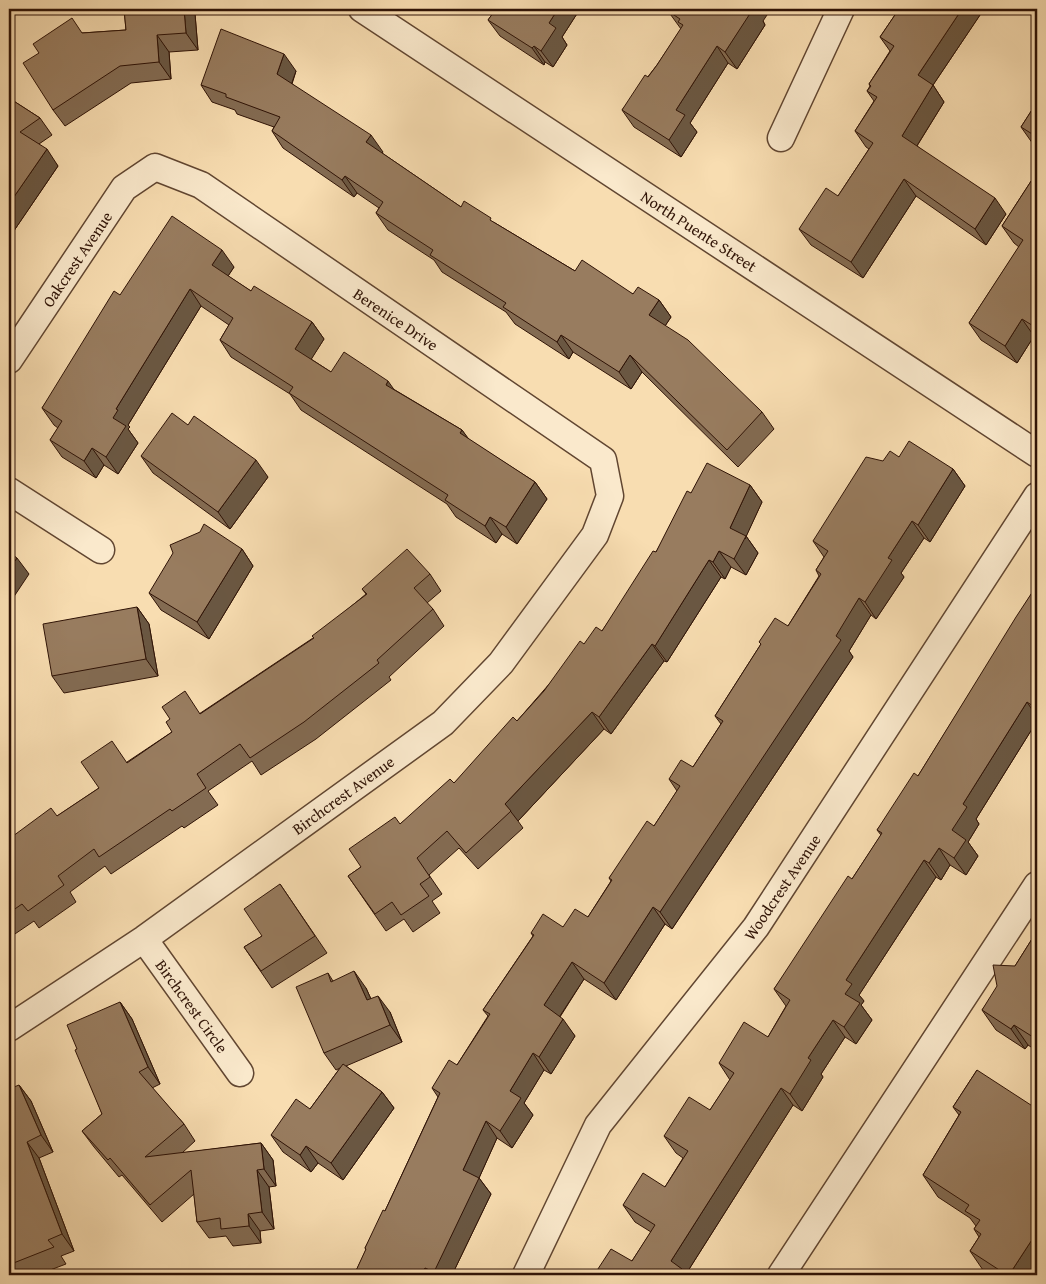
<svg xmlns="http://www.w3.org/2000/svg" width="1046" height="1284" font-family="'Gentium Book Plus',serif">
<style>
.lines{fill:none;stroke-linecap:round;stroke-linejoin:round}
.minor-casing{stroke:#614631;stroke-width:29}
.minor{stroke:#fae9cc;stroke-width:26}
.wall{fill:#836b52;stroke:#2f1306}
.shaded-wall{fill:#6a5742;stroke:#2f1306}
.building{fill:#987c5f;stroke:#2f1306}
.labels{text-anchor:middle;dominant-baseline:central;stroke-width:4;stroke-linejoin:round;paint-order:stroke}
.street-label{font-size:16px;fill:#2f1306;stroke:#fae9cc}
</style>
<rect width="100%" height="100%" fill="#f8ddb1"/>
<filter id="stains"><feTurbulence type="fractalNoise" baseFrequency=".004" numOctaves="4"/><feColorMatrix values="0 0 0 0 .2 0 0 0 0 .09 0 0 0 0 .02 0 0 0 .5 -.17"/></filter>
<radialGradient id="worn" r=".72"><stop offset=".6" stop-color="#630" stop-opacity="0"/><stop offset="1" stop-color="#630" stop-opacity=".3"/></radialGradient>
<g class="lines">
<!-- minor casing -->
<g class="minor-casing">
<path id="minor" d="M362 9 1037 454
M781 138 841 9
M9 360 124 188 155 167 201 185 603 460 610 496 595 535 501 663 443 723 144 939 9 1028
M9 491 101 550
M144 939 240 1073
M526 1275 598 1125 756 927 1037 496
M781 1275 1037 885"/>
</g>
<!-- minor -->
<use href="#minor" class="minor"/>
</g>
<!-- wall -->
<path class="wall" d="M124 9H191L195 14 198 50 169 52 171 79 131 83 65 126 53 110 39 53 82 33 126 30Z
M496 9H580L562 37 567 45 553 67 545 62 544 65 500 36 488 20Z
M899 9H984L933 85 944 102 917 146 1006 214 986 245 916 196 863 278 811 245 799 229 838 196 869 149 866 147 855 131 874 101 867 91 870 86 869 84 890 51 880 37Z
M668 11 763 21 765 25 737 69 728 63 690 123 697 132 681 157 634 127 622 110 657 65 681 29Z
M296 71 292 84 383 152 382 153 461 207 495 223 575 271 633 294 659 300 671 317 665 326 762 412 774 429 738 467 642 372 631 389 573 352 569 359 515 324 506 312 442 272 434 260 388 230 376 213 379 208 357 193 354 197 283 148 272 131 274 127 237 114 235 110 212 102 201 85Z
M9 98 40 118 52 135 39 144 58 166 9 238Z
M1037 102V146L1033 144 1021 127Z
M1037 172V338L1034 336 1017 363 981 340 969 323 1019 247 1014 243 1002 226Z
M234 267 228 276 251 291 312 322 324 339 311 359 331 372 395 390 462 430 468 439 535 482 547 499 517 544 502 534 496 543 456 517 447 504 301 410 290 394 231 357 220 340 229 325 201 306 128 425 130 427 128 429 138 443 118 474 104 465 96 478 62 457 50 440 58 428 54 425 42 408 120 295Z
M188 425 268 477 230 529 153 473 141 456Z
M899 457 953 469 965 486 930 542 924 538 901 573 904 577 876 619 871 615 849 651 853 657 672 929 665 924 616 1000 584 979 560 1017 575 1036 551 1074 544 1070 524 1103 533 1115 512 1148 497 1138 479 1178 491 1194 452 1275H354L366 1250 365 1248 385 1211 438 1097 432 1088 457 1065 488 1016 483 1010 533 936 531 933 563 927 588 917 611 881 609 878 654 826 677 791 669 779 693 767 721 724 715 716 761 644 759 642 788 626 819 576 816 570 824 557 813 541 883 461Z
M750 485 762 502 746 536 758 553 746 575 731 567 725 579 721 577 667 662 664 661 611 734 604 729 518 821 523 828 478 869 459 848 429 875 442 894 432 901 440 913 413 932 404 919 386 931 348 876 361 867 400 824 454 783 517 721 584 644 602 631 656 552 691 493Z
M242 549 253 566 209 639 161 610 149 593Z
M430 574 441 591 427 603 433 609 444 626 389 677 391 680 316 739 261 775 252 761 208 791 218 805 184 828 182 826 111 874 105 866 70 892 76 902 39 928 34 921 9 938V839L57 816 99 788 127 762 313 638 366 594 362 589Z
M1037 585V721L976 819 979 824 968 842 978 856 966 875 950 865 941 880 936 877 859 995 864 1001 861 1005 872 1020 856 1044 845 1037 821 1074 823 1077 802 1111 793 1105 686 1274 687 1275H594L632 1261 651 1232 635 1222 623 1205 665 1187 683 1158 676 1153 664 1136 710 1110 730 1080 719 1063 768 1037 786 1006 774 989 852 879 881 835 877 830 918 776Z
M137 607 149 624 158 676 64 693 52 676Z
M280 884 327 953 272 988 244 947 262 936Z
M1037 931V1051L1028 1045 1025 1049 996 1030 982 1010 1015 966Z
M328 973 333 981 366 988 371 999 390 1012 402 1042 346 1066 382 1092 394 1108 343 1180 318 1163 311 1172 283 1152 271 1135 310 1109 340 1068 336 1070 324 1053Z
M120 1002 132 1019 160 1084 152 1088 184 1124 195 1141 182 1153 261 1143 273 1160 276 1186 269 1187 274 1229 260 1231 261 1243 233 1246 226 1236 209 1238 197 1222 194 1194 162 1222 122 1175 119 1177 94 1147 82 1131 102 1114 77 1049Z
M977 1070 1037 1275H989L985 1273 970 1251 979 1237 974 1229 976 1226 970 1218 938 1197 923 1175 959 1115 953 1107Z
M19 1085 31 1101 53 1152 39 1158 74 1251 61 1256 66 1264 37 1275H19L11 1264Z"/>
<!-- shaded-wall -->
<path class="shaded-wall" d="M184 9H191L195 14 198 50 186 33Z
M558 9H580L562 37 567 45 553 67 541 51 549 23Z
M752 9H771L763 21 765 25 737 69 725 52Z
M962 9H984L929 91 918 75Z
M157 35 169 52 171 79 159 62Z
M534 46 545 62 544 65 532 48Z
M717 46 728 63 690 123 697 132 681 157 669 140 676 110Z
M284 54 296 71 289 91 277 74Z
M933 85 944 102 913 152 902 136Z
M371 135 383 152 378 159 366 142Z
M47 149 58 166 9 238V204Z
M345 176 357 193 354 197 342 180Z
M904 179 916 196 863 278 851 262Z
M995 198 1006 214 986 245 975 229Z
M222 250 234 267 224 282 212 265Z
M190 289 201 306 128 425 130 427 128 429 138 443 118 474 106 457 113 418 116 409Z
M659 300 671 317 661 332 649 315Z
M1022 319 1034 336 1017 363 1005 346Z
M312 322 324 339 307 366 295 349Z
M1037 323V330L1035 327Z
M561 335 573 352 569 359 557 342Z
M630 355 642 372 631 389 619 372Z
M388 381 400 398 386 385Z
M462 430 474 446 460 433Z
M92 448 104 465 96 478 84 461Z
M256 460 268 477 230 529 218 512Z
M953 469 965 486 930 542 918 525Z
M535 482 547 499 517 544 506 527Z
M750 485 762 502 745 539 746 536 758 553 746 575 734 559 730 528Z
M490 517 502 534 496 543 485 526Z
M912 521 924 538 901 573 904 577 876 619 865 602 888 558Z
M242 549 253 566 209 639 197 622Z
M719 551 731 567 725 579 713 562Z
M17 558 29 574 9 604V569Z
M709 560 721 577 667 662 655 646Z
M859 598 871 615 849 651 853 657 672 929 660 912Z
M137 607 149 624 158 676 146 659Z
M652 644 664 661 611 734 599 717Z
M1037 701V712L1033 706Z
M1027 702 1037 717V721L976 819 979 824 968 842 978 856 966 875 954 858 952 830 963 804Z
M592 712 604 729 518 821 505 804Z
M939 848 950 865 941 880 929 863Z
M924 860 936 877 859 995 864 1001 861 1005 872 1020 856 1044 844 1027 846 980Z
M653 907 665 924 616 1000 604 983Z
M572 962 584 979 556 1022 544 1005Z
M354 971 366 988 379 1017 367 1000Z
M378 996 390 1012 402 1042 390 1025Z
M120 1002 132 1019 160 1084 148 1067Z
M563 1019 575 1036 551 1074 539 1057Z
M833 1020 845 1037 821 1074 823 1077 802 1111 790 1094 808 1058Z
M1014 1025 1028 1045 1025 1049 1011 1029Z
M1037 1031V1043L1033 1037Z
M533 1053 544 1070 524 1103 533 1115 512 1148 500 1131 510 1091Z
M19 1085 31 1101 53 1152 41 1135Z
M781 1088 793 1105 686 1274 687 1275H678L671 1261Z
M382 1092 394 1108 343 1180 331 1163Z
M486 1121 497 1138 479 1178 491 1194 452 1275H436L434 1272 463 1170Z
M27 1142 39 1158 74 1251 62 1234Z
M261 1143 273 1160 276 1186 264 1169Z
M306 1146 318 1163 311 1172 300 1155Z
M257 1170 269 1187 274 1229 262 1212Z
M248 1214 260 1231 261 1243 249 1226Z
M1037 1232V1275H1009Z
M425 1268 430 1275H421Z"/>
<!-- building -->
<path class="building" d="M124 9H184L186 33 157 35 159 62 120 66 53 110 23 63 39 53 33 44 72 18 82 33 126 30Z
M496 9H558L549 23 556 28 541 51 534 46 532 48 488 20Z
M669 9H753L725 52 717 46 676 110 685 115 669 140 622 110 645 75 648 77 657 65 683 25 678 22 680 19 668 11Z
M899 9H962L918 75 933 85 902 136 995 198 975 229 904 179 851 262 799 229 826 188 838 196 873 143 855 131 877 97 867 91 871 86 869 84 894 46 880 37Z
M221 29 284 54 277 74 371 135 366 142 461 207 464 201 491 218 490 220 575 271 582 260 633 294 638 287 659 300 649 315 688 340 762 412 727 450 630 355 619 372 561 335 557 342 503 307 506 303 430 255 433 250 376 213 383 202 345 176 342 180 272 131 280 117 226 97V94L201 85Z
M9 98 40 118 20 132 47 149 9 204Z
M1037 102V137L1021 127Z
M1037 172V268L1034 273 1037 275V323L1035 327 1022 319 1005 346 969 323 1023 240 1002 226Z
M172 216 222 250 212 265 251 291 254 286 312 322 295 349 331 372 344 352 388 381 386 385 462 430 460 433 535 482 506 527 490 517 485 526 445 500 448 495 289 393 293 387 220 340 233 318 190 289 116 409 118 410 113 418 126 426 106 457 92 448 84 461 50 440 62 421 42 408 114 291 120 295Z
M172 413 188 425 194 416 256 460 218 512 141 456Z
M909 441 953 469 918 525 912 521 888 558 892 560 865 602 859 598 836 636 841 640 660 912 653 907 604 983 572 962 544 1005 563 1019 539 1057 533 1053 510 1091 521 1098 500 1131 486 1121 463 1170 479 1178 434 1272 425 1268 421 1275H354L366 1249 365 1248 383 1210 385 1211 440 1093 432 1088 449 1060 457 1065 490 1014 483 1010 534 935 531 933 543 914 563 927 575 909 588 917 612 880 609 878 647 821 654 826 680 786 669 779 681 760 693 767 723 721 715 716 761 644 759 642 775 618 788 626 821 574 816 570 828 551 813 541 866 457 883 461 890 451 899 457Z
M707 463 750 485 730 528 746 536 734 559 719 551 713 562 709 560 655 646 652 644 599 717 592 712 505 804 511 811 466 853 447 831 417 858 430 877 420 884 429 896 401 915 392 902 375 914 348 876 361 867 349 849 395 817 400 824 450 779 454 783 513 717 517 721 544 691 580 641 584 644 596 627 602 631 653 551 656 552 687 491 691 493Z
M204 524 242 549 197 622 149 593 173 553 170 545 200 532Z
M407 549 430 574 414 588 433 609 377 660 379 663 304 722 250 758 240 744 197 774 206 788 172 811 170 809 99 857 94 849 58 876 64 885 28 911 22 904 9 913V839L51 808 57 816 99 788 81 762 112 741 127 763 172 732 166 722 170 719 162 707 185 691 200 714 314 638 312 636 367 594 362 589Z
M9 552 17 558 9 569Z
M1037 585V701L1033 706 1027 702 963 804 967 807 952 830 966 840 954 858 939 848 929 863 924 860 846 980 852 984 845 994 860 1003 844 1027 833 1020 808 1058 811 1060 790 1094 781 1088 671 1261 682 1269 678 1275H594L611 1249 632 1261 655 1225 623 1205 643 1173 665 1187 688 1151 664 1136 689 1097 710 1110 734 1073 719 1063 744 1022 768 1037 790 1000 774 989 848 876 852 879 882 833 877 830 914 773 918 776 1016 617Z
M137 607 146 659 52 676 43 624Z
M280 884 315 936 261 971 244 947 262 936 244 909Z
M1037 931V1031L1033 1037 1014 1025 1011 1029 982 1010 997 986 993 965 1015 966Z
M354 971 367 1000 378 996 390 1025 324 1053 296 987 328 973 331 982Z
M120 1002 148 1067 139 1072 184 1124 145 1157 261 1143 264 1169 257 1170 262 1212 248 1214 249 1226 221 1229 220 1218 197 1222 191 1170 150 1205 110 1158 108 1160 82 1131 102 1114 75 1050 77 1049 67 1025Z
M343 1064 382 1092 331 1163 306 1146 300 1155 271 1135 296 1099 310 1109Z
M977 1070 1037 1109V1232L1009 1275H1007L970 1251 981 1234 974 1229 980 1220 965 1211 969 1205 923 1175 961 1112 953 1107Z
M19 1085 41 1135 27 1142 62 1234 48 1240 54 1247 11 1264 9 1259V1089Z
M74 1270 78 1275H68Z"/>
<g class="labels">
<!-- street labels -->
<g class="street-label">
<text transform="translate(699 231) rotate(33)">North Puente Street</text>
<text transform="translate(77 259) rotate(-56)">Oakcrest Avenue</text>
<text transform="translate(396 319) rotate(34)">Berenice Drive</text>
<text transform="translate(343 795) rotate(-36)">Birchcrest Avenue</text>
<text transform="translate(782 887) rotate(-56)">Woodcrest Avenue</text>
<text transform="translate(192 1006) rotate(54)">Birchcrest Circle</text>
</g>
</g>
<!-- margin -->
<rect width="1046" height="1284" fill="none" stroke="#f8ddb1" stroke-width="30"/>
<rect x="10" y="10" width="1026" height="1264" fill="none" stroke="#2f1306" stroke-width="2.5"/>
<rect x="15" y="15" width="1016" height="1254" fill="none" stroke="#2f1306"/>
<rect width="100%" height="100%" filter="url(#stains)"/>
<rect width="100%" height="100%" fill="url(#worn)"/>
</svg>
